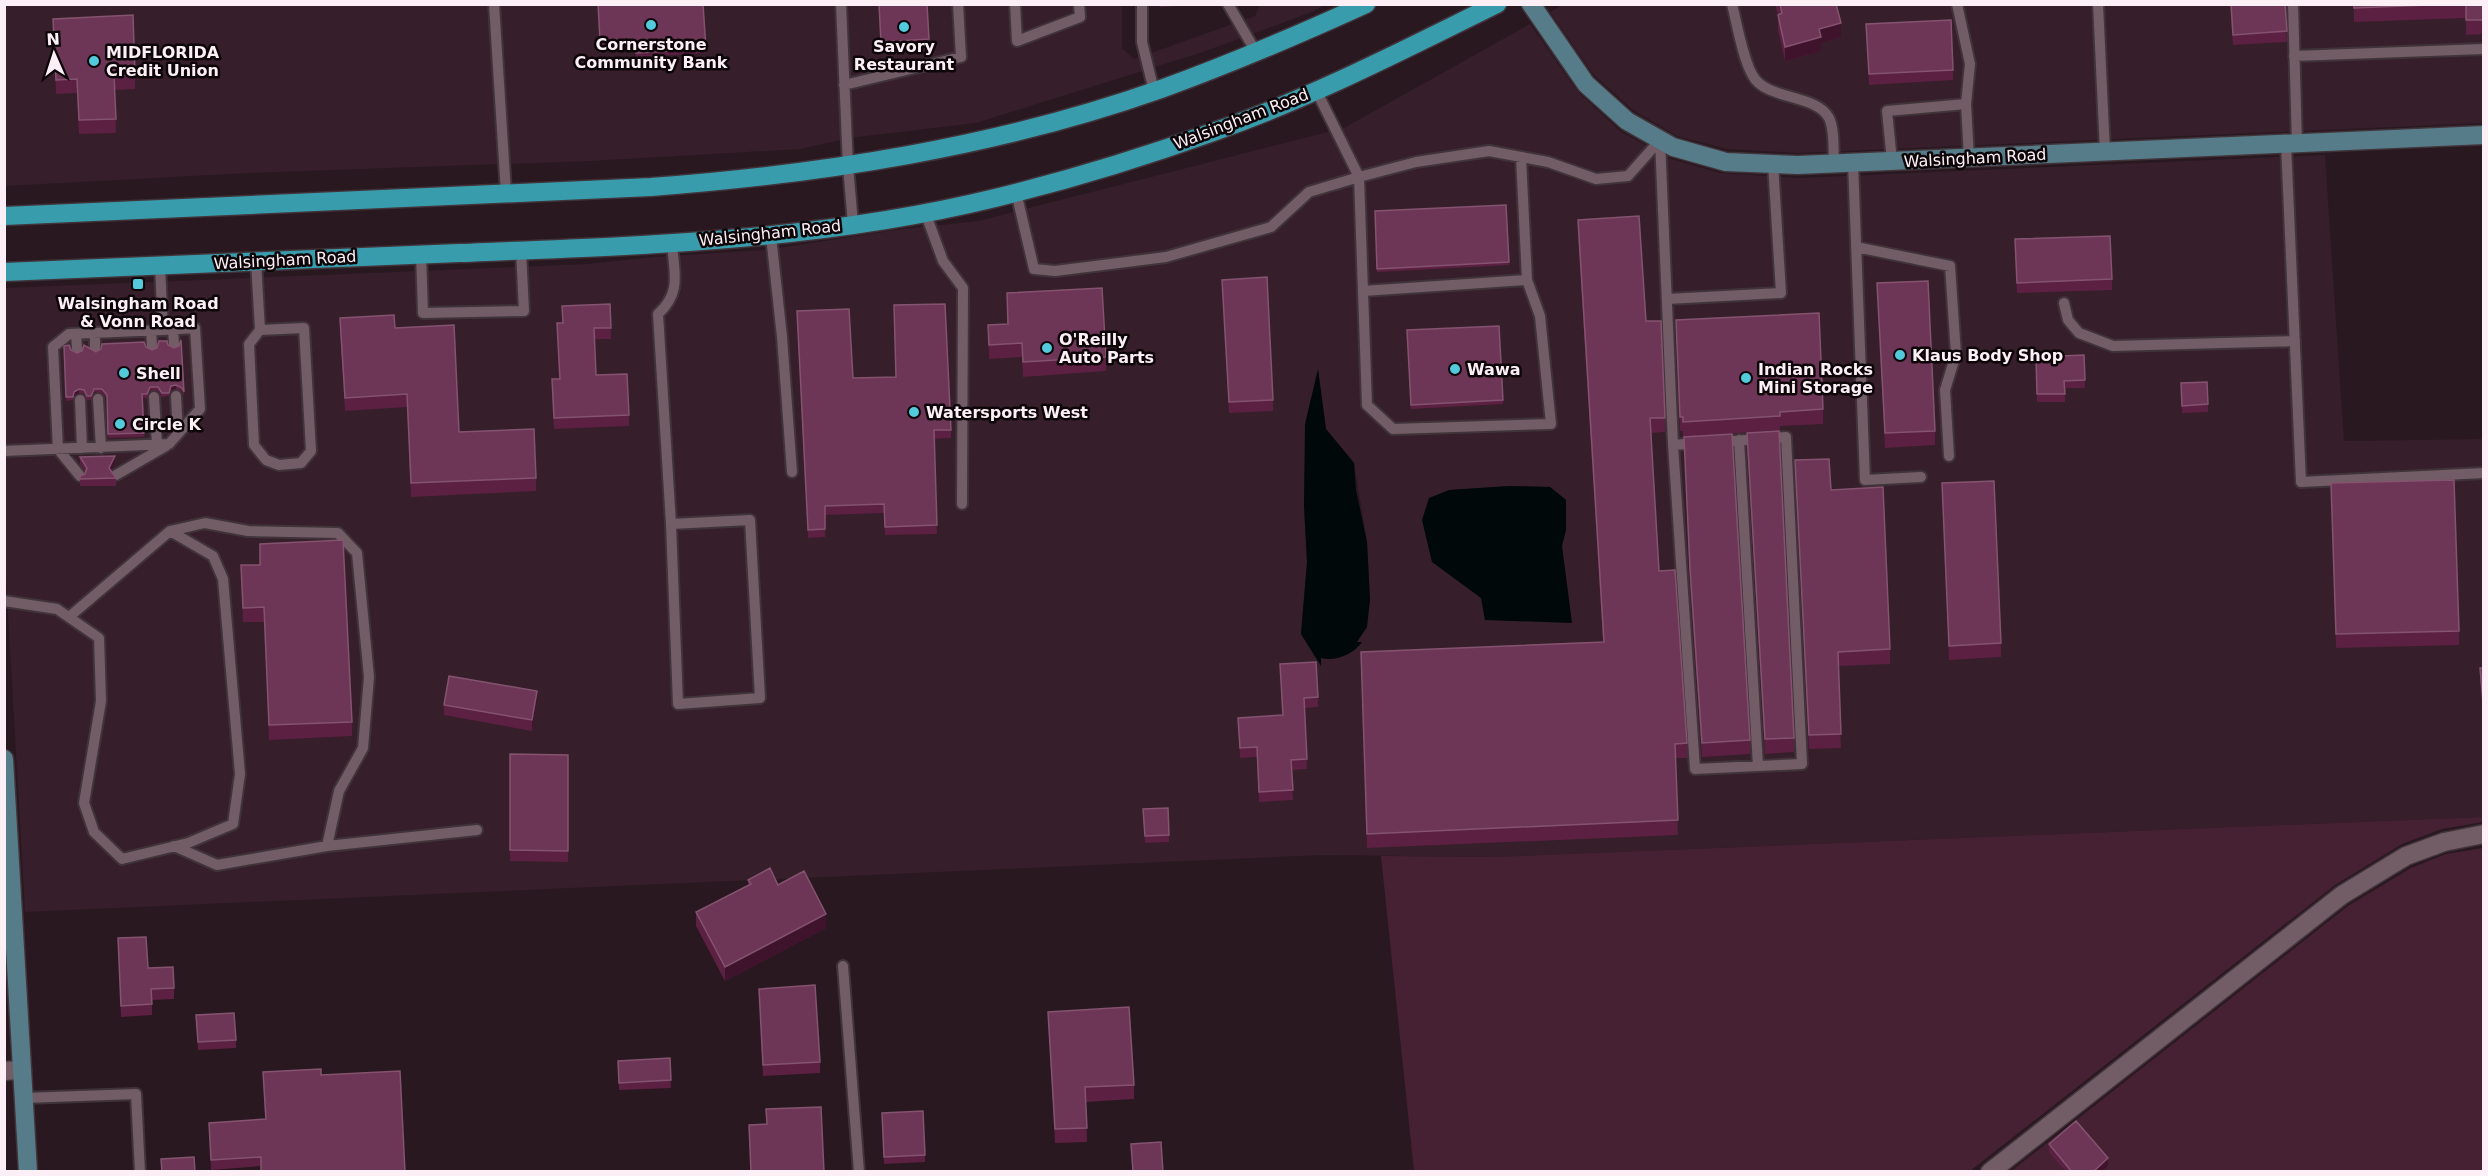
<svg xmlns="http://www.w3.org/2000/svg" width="2488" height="1176" font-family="'DejaVu Sans',sans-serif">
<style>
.built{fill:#361e2a;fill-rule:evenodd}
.green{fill:#462134}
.water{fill:#00080a}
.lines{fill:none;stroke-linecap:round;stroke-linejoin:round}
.lane-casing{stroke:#403339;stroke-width:14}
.street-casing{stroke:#403339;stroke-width:21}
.secondary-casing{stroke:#403339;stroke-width:21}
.primary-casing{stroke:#403339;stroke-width:21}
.lane{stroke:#725c66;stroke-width:10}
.street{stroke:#725c66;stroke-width:18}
.secondary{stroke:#567c89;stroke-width:18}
.primary{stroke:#399cac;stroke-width:18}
.wall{fill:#5c2042}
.shaded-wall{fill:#40132d}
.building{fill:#6d3656;stroke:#84536f;stroke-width:1.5}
.poi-dot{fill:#53cadc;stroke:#0d0609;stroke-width:2}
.labels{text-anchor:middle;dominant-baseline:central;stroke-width:5;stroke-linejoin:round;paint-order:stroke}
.poi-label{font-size:16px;font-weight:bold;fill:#fceff5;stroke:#0d0609;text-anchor:start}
.street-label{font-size:16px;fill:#fceff5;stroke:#0d0609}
</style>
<rect width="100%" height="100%" fill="#291820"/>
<!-- built -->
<path class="built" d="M1108 4 1110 6 1122 5V48L1134 59 1255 16 1260 5H1325L1312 12 1203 52 976 123 849 138 801 149 591 161 249 173 5 186V5Z
M1564 4 2483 5V123L1798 153 1727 149 1677 136 1633 110 1594 75 1550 12Z
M1530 24 1578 92 1620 131 1668 158 1720 173 1799 178 2325 155 2344 441 2483 439V817L1492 857 1323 855 25 912 5 560 4 288 587 264 654 257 765 250 903 229 978 221 1344 128ZM1318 372 1326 429 1354 463 1367 542 1370 600 1356 642H1361L1321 658 1320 664 1301 634 1307 562 1304 506 1306 424ZM1509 486 1550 487 1566 500V530L1562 546 1563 568 1485 619 1484 607 1449 490Z"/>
<!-- green -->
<path class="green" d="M2483 817V822L2442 829 2402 844 2335 885 1970 1171H1414L1381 856 1492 857Z
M2483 848V1171L2010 1172 2348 906 2411 868 2446 854Z"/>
<!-- water -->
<path class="water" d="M1318 369 1326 429 1354 463 1356 490 1367 542 1370 600 1367 627 1357 642H1362C1354 654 1335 662 1321 658V666L1301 634 1307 562 1304 506 1305 424Z
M1509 486 1550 487 1566 500V530L1562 546 1572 623 1485 620 1481 598 1432 562 1422 520 1429 498 1449 490Z"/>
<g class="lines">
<!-- lane casing -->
<g class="lane-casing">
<path id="lane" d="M494 4 506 193
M841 4 848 166 853 224
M1015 4 1017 41 1080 17 1079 4
M1142 4V42L1154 91
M1228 4 1256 52
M1732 4C1737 24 1743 60 1753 76 1766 100 1817 94 1829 118 1835 130 1833 150 1834 164
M1957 4 1970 64 1966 104
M2098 4 2105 152
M2293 4 2297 144
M2294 56 2484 49
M844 85 961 57 958 4
M1316 90 1359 177 1416 162 1489 151 1548 162 1596 179 1628 176 1660 140
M1660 140 1673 445 1698 443
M2286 144 2301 482 2484 473
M1892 161 1887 111 1966 104 1969 158
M1853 163 1865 480 1921 477
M1016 192 1034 269 1055 271 1166 257 1271 227 1309 192 1359 177 1367 405 1393 429 1551 424 1540 316 1527 280 1521 157
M925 212 943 261 963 288 962 504
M771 236 782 337 792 472
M1856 247 1950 266 1956 354 1945 390 1949 456
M421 254 423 313 524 311 521 250
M256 261 260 330 249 344 254 445 266 460 279 465 301 463 311 451 304 328 260 330
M1363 291 1527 280
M1667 299 1781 293 1773 164
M2064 303 2068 320 2079 333 2113 346 2295 341
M173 329 174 344
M151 330 152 346
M95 333V348
M76 334 77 349
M176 396 178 434
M154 397 157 445
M98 399 101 448
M80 400 82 448
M1739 440 1758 766
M1673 445 1695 769 1802 764 1786 437 1719 442
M4 451 169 444 200 409 195 328 163 330
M116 475 166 446
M80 476 58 449 53 347 69 334 163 330 160 266
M671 524 750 520 760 698 678 704 671 524 658 314C682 292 674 273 672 243
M4 601 57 609 99 638 101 701 84 803 94 832 122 859 188 843 233 824 240 774 223 579 213 556 170 531
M69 617 170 531 205 523 248 531 338 533 357 553 369 677 363 748 339 791 327 846 217 865 174 846
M327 846 477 830
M843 966 859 1172
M24 1098 136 1094 140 1172"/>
</g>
<!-- street casing -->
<g class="street-casing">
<path id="street" d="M4 1071 22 1070
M1990 1172 2342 895 2406 856 2444 842 2484 834"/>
</g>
<!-- secondary casing -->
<g class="secondary-casing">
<path id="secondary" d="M1531 4 1586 84 1627 121 1673 147 1726 162 1798 165 2484 135
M4 759 28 1172"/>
</g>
<!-- primary casing -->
<g class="primary-casing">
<path id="primary" d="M4 216 651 187C823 174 997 147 1161 89 1230 64 1298 35 1366 4
M4 272C156 266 307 259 459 253 638 246 820 241 995 198 1069 180 1144 157 1216 131 1313 97 1405 49 1497 4"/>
</g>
<!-- lane -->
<use href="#lane" class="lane"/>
<!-- street -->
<use href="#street" class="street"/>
<!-- secondary -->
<use href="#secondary" class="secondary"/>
<!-- primary -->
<use href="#primary" class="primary"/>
</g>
<!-- wall -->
<path class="wall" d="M598 4H703L706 53 636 57 635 44 600 45Z
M879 4H927L929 50 881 53Z
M1160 4H1194V5L1160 7Z
M1775 4H1836L1841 37 1821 43V51L1785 61 1778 29V15Z
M2230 4H2285L2287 42 2233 45Z
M2354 4H2484V34L2466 35V18L2354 22Z
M53 19 135 75V89L115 90 116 133 79 134 77 93 56 94Z
M1866 24 1953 70V80L1869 85Z
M1375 212 1509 262V265L1377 272Z
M1578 220 1646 321 1665 418V432L1651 433 1659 571 1687 743V758H1675L1678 835 1367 848 1361 652 1603 642 1578 235Z
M2015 250 2112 279V290L2017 293Z
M1222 280 1273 400V411L1229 413Z
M1877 283 1935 431V445L1885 448Z
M1007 293 1106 357V371L1023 377 1022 357 989 359 988 325 1007 324Z
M610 304 611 339H594L596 375 629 415V426L554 429 552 379H559L557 323H562V306Z
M340 318 395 328 459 432 536 478V491L411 497 407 407 345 411 340 332Z
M797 319 853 378 951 430V438L934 439 937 534 885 535 884 513 825 515V537L808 538Z
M1676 320 1823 409V424L1780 426V430L1683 437V431H1680Z
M1499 326 1503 404 1411 409 1407 330Z
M181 340 184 396 182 391 176 389 171 390 169 396 162 397 158 391 150 390 147 398H143L144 437 108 438 107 399 102 393 94 392 91 400H87L84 394 79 393 74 396 73 400 66 401 64 346 77 353 146 347 152 350 168 345 174 348 179 346Z
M2084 355 2085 388H2065V402H2037L2036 357Z
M2181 383 2208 404V412L2182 413Z
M1747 433 1794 738V752L1765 754 1747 447Z
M1684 437 1750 740V754L1702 757 1690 584Z
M80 457 115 463 111 471 116 478V486H80V476L85 474 86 473 80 464Z
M1795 460 1831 490 1890 649V664L1838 666 1841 748 1809 749Z
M1942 483 2001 643V657L1949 660Z
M2331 483 2459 631V645L2336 648Z
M260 544 352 722V736L269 740 264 622H243L241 565H260Z
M1280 664 1318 697V707L1304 708 1307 769 1291 770 1293 800 1259 802 1257 757 1240 758 1238 718 1282 715Z
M2480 668H2484V727L2480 682Z
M537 702 532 731 444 715V705Z
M510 754 568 755V862L510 861Z
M1143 816 1169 835V842L1145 843Z
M748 880 778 885 826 928 725 981 696 926V912L748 885Z
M118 938 148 968 174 988V999L152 1000V1015L121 1017Z
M759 989 820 1062V1073L763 1076Z
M1048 1012 1134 1085V1099L1086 1102 1087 1142 1055 1143Z
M196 1015 236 1040V1048L198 1050Z
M670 1058 671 1088 619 1090 618 1061Z
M263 1072 321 1075 261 1166 211 1170 209 1123 265 1119Z
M882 1113 925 1155V1162L884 1164Z
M2049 1144 2108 1166 2101 1172H2066L2049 1152Z"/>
<!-- shaded-wall -->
<path class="shaded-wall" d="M1841 23V37L1821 43V51L1785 61V47L1819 29Z
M176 385V389L171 390 169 396V393L171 386Z
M79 389V393L74 396 73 400 74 392Z
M115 456V463L109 476V468Z
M537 691V702L532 731V720Z
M826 914V928L725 981V967Z
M2108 1158V1166L2101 1172H2093Z"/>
<!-- building -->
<path class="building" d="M598 4H703L706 49 636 53 635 40 600 41Z
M879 4H927L929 39 881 42Z
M1780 4H1836L1841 23 1819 29 1821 37 1785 47 1778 15 1782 13Z
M2231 4H2285L2287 31 2233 35Z
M2354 4H2454L2354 8Z
M2466 4H2484V20H2466Z
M133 15 135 75 114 76 116 119 79 120 77 79 56 80 53 19Z
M1951 20 1953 70 1869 74 1866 24Z
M1506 205 1509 262 1377 269 1375 211Z
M1639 216 1646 321H1661L1665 418H1650L1659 571 1675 570 1687 743 1675 744 1678 820 1367 834 1361 652 1604 642 1578 220Z
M2110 236 2112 279 2017 283 2015 239Z
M1267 277 1273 400 1229 402 1222 280Z
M1928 281 1935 431 1885 433 1877 283Z
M1102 288 1106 357 1023 362 1022 343 989 345 988 325 1008 324 1007 293Z
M610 304 611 328H594L596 375 627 374 629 415 554 418 552 379H560L557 323H563L562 306Z
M945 304 951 430H934L937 525 885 527 884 504 825 506V529L808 530 797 311 849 309 853 378 896 377 894 305Z
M1819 313 1823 409 1780 412V416L1683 422V417H1680L1676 320Z
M394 315 395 328 454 325 459 432 534 429 536 478 411 483 407 394 345 398 340 318Z
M1499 326 1503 400 1411 405 1407 330Z
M181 340 184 392 182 388 176 385 171 386 169 393H162L158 387H150L147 394H142L144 433 108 434 107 395 102 389H94L91 396H87L84 390 79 389 74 392 73 397H66L64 346 69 345 71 350 77 353 82 351 84 345 96 352 101 349 102 344 144 342 146 347 152 350 157 348 159 341H167L168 345 174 348 179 346Z
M2084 355 2085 380 2064 381 2065 394H2037L2036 357Z
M2207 382 2208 404 2182 406 2181 383Z
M1779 431 1794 738 1765 739 1747 433Z
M1732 434 1750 740 1702 743 1690 569 1684 437Z
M115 456 109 468 116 478 80 479V476L85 474 87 468 80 457Z
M1829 459 1831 490 1883 487 1890 649 1838 652 1841 734 1809 735 1795 460Z
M2454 480 2459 631 2336 634 2331 483Z
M1994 481 2001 643 1949 646 1942 483Z
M343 540 352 722 269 725 264 607 243 608 241 565H260V544Z
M1316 662 1318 697 1304 698 1307 759 1291 760 1293 790 1259 792 1257 747 1240 748 1238 718 1283 715 1280 664Z
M2480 668H2484V713Z
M449 676 537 691 532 720 444 705Z
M510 754 568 755V851L510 850Z
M1168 808 1169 835 1145 836 1143 809Z
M770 868 778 885 804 871 826 914 725 967 696 912 751 884 748 880Z
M146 937 148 968 173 967 174 988 151 989 152 1004 121 1006 118 938Z
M815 985 820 1062 763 1065 759 989Z
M1129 1007 1134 1085 1085 1087 1087 1128 1055 1129 1048 1012Z
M234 1013 236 1040 198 1042 196 1015Z
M670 1058 671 1080 619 1083 618 1061Z
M321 1069V1075L400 1071 405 1172H261V1157L211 1160 209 1123 266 1119 263 1072Z
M821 1107 824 1172H751L749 1125 767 1124 766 1109Z
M923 1111 925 1155 884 1157 882 1113Z
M2076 1121 2108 1158 2093 1172H2072L2049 1144Z
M1161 1142 1163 1172H1133L1131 1144Z
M194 1157 195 1172H162L161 1159Z"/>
<!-- markers -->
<g class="poi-dot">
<circle cx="651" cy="25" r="6"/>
<circle cx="904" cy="27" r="6"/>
<circle cx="94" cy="61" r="6"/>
<rect x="132" y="278" width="12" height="12" rx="3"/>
<circle cx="1047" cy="348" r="6"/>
<circle cx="1900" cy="355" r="6"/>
<circle cx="1455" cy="369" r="6"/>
<circle cx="124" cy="373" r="6"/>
<circle cx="1746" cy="378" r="6"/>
<circle cx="914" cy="412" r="6"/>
<circle cx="120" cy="424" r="6"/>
</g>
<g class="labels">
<!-- poi labels -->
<g class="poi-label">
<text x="651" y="44" text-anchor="middle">Cornerstone<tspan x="651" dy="18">Community Bank</tspan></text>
<text x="904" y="46" text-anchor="middle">Savory<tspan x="904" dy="18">Restaurant</tspan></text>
<text x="106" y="52">MIDFLORIDA<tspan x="106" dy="18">Credit Union</tspan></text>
<text x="138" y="303" text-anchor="middle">Walsingham Road<tspan x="138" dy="18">&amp; Vonn Road</tspan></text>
<text x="1059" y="339">O'Reilly<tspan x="1059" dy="18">Auto Parts</tspan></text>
<text x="1912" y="355">Klaus Body Shop</text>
<text x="1467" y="369">Wawa</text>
<text x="1758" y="369">Indian Rocks<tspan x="1758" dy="18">Mini Storage</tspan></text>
<text x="136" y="373">Shell</text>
<text x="926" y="412">Watersports West</text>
<text x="132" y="424">Circle K</text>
</g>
<!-- street labels -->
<g class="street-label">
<text transform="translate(1241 119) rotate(-21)">Walsingham Road</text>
<text transform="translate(1975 158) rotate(-3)">Walsingham Road</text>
<text transform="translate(770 233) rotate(-6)">Walsingham Road</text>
<text transform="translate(285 260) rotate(-3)">Walsingham Road</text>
</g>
</g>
<!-- border -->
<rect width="2488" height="1176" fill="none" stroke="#fceff5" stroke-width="12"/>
<!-- north arrow -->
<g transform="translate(54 54) rotate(357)" stroke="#0d0609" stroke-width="4.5" paint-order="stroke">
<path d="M0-4.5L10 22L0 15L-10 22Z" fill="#fceff5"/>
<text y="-9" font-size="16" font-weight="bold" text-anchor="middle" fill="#fceff5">N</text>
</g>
</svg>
